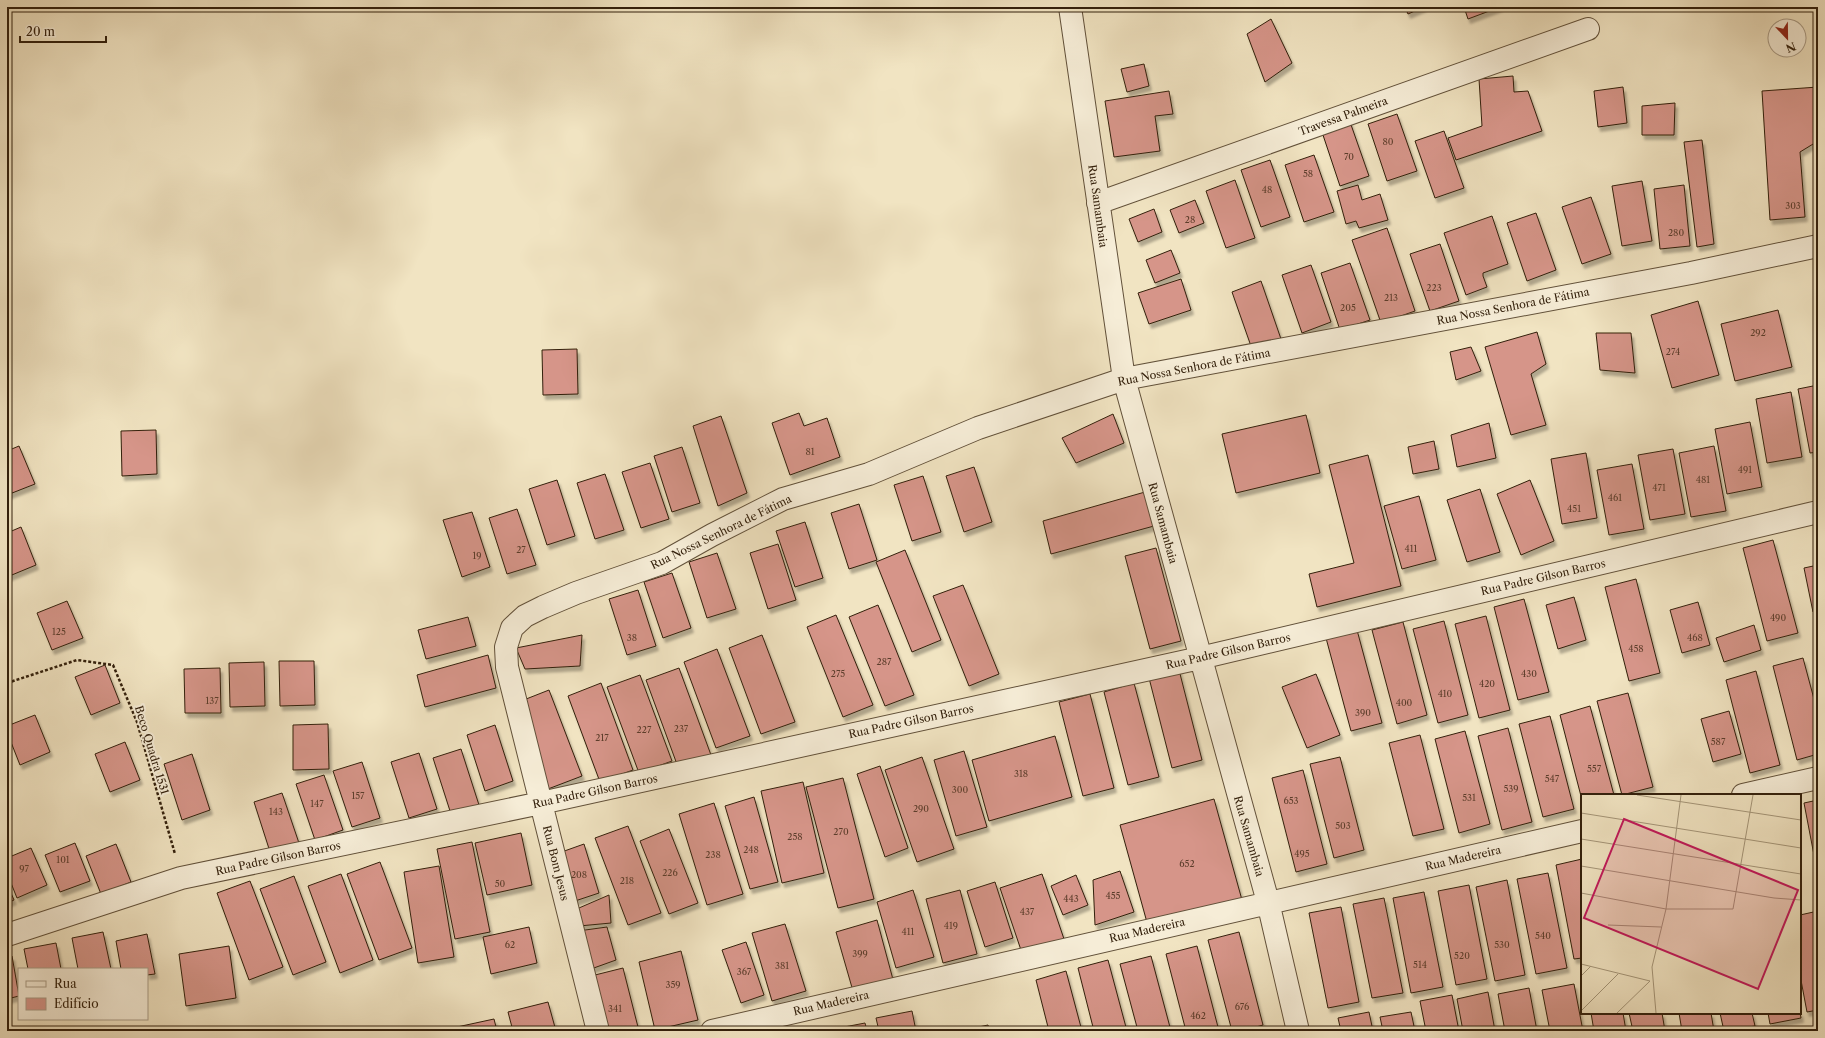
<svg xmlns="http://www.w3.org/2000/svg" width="1825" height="1038" font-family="'Libre Caslon Text',serif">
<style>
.building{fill:#d69589;stroke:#33200c;filter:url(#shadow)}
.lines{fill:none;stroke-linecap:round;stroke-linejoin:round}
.minor-casing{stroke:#62513a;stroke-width:24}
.path{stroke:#33200c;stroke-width:2.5;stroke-dasharray:3 2;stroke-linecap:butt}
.minor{stroke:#f6edd7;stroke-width:22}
.labels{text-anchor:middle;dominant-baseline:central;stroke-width:4;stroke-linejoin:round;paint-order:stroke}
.number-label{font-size:9px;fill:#5c3d2b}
.street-label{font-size:11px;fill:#33200c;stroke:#f6edd7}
.inset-road{fill:none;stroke:#a59679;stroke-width:1}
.view{fill:#c2185b;fill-opacity:0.15;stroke:#c2185b;stroke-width:2}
.inset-edge{fill:none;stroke:#33200c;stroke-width:2}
</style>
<defs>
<filter id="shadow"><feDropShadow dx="2.5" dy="4.5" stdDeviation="1" flood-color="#0004"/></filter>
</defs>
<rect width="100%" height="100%" fill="#f1e4c2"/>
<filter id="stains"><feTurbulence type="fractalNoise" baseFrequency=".005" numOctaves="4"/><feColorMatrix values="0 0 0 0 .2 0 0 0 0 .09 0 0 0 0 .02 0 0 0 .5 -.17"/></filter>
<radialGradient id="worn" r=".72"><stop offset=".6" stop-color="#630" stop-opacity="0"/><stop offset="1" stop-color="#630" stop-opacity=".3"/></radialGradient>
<!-- building -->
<path class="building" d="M1405 7H1424L1408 14Z
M1464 7H1500L1468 19Z
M1271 19 1292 63 1265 82 1247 34Z
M1144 64 1149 86 1127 92 1121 69Z
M1513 76 1514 92 1528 91 1542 131 1456 160 1448 138 1482 126 1479 79Z
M1623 87 1627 123 1598 127 1594 91Z
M1818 87V141L1800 152 1805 217 1770 220 1762 91Z
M1169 91 1173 114 1155 116 1160 151 1114 157 1105 101Z
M1675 103 1674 135H1642V106Z
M1397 114 1417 171 1387 181 1368 124Z
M1349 119 1369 176 1340 186 1321 129Z
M1444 131 1464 188 1435 198 1415 141Z
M1702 140 1714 244 1697 247 1684 142Z
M1314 155 1334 212 1304 222 1285 165Z
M1270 160 1290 217 1261 227 1241 170Z
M1235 180 1255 238 1226 248 1206 191Z
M1642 181 1652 241 1622 246 1612 186Z
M1358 185 1362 200 1380 194 1388 220 1359 228 1356 221 1346 224 1337 191Z
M1684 185 1690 246 1660 249 1654 189Z
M1591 197 1611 254 1582 264 1562 207Z
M1195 200 1204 223 1179 233 1170 210Z
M1154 209 1162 232 1138 242 1129 219Z
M1536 213 1556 270 1527 281 1507 223Z
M1492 216 1508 264 1483 273V276L1487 287 1466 295 1444 233Z
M1387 228 1415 311 1381 323 1352 240Z
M1440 244 1459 301 1430 311 1410 254Z
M1171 250 1180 273 1155 283 1146 260Z
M1350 263 1370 320 1340 330 1321 273Z
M1311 265 1331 322 1302 333 1282 275Z
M1181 279 1191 310 1149 324 1138 293Z
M1261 281 1281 339 1252 349 1232 292Z
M1698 301 1719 375 1672 388 1651 315Z
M1778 310 1792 367 1735 381 1721 324Z
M1537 332 1546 364 1531 374 1546 425 1511 435 1485 347Z
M1596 333H1631L1635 373 1600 370Z
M1471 347 1481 371 1456 380 1450 352Z
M577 349 578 394 543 395 542 350Z
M1818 385V452L1810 453 1798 389Z
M1791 392 1802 457 1767 463 1756 399Z
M799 413 804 426 827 418 840 457 790 475 772 423Z
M1113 414 1124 443 1076 463 1062 438Z
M1306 415 1320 473 1236 493 1222 434Z
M721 416 747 493 718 506 693 426Z
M1750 422 1762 487 1727 494 1715 429Z
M1489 423 1496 458 1457 467 1451 435Z
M156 430 157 474 122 476 121 431Z
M1434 441 1439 469 1413 474 1408 447Z
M19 446 35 484 7 495V451Z
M1714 446 1726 511 1691 517 1679 453Z
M682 447 700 503 672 512 654 456Z
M1673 449 1685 514 1650 520 1638 455Z
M1586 453 1597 518 1562 524 1551 459Z
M1368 455 1401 586 1317 607 1309 574 1354 563 1329 465Z
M650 463 669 519 641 528 622 472Z
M1632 464 1644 529 1609 535 1597 470Z
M974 467 992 522 964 532 946 476Z
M605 474 624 530 595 539 577 483Z
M923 476 941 532 912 541 894 485Z
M557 480 575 536 547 545 529 489Z
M1530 480 1554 541 1521 555 1497 494Z
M1480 489 1500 552 1467 562 1447 500Z
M1145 492 1154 526 1051 554 1043 521Z
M1419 496 1436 560 1402 569 1384 506Z
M859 504 877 560 849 569 831 513Z
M517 509 536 565 507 574 489 518Z
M472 512 490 567 462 577 443 520Z
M805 522 823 578 795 587 776 531Z
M21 527 36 565 7 577V533Z
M1773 540 1798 633 1767 641 1743 548Z
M778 544 796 600 768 609 750 553Z
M1156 548 1181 641 1150 649 1125 556Z
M905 550 941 640 912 652 876 562Z
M717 553 736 609 707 618 689 562Z
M1818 565V611L1813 612 1804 568Z
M672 573 691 628 663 638 644 582Z
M1636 579 1660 673 1629 681 1605 587Z
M963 585 999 674 969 686 933 596Z
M638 590 656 646 627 655 609 599Z
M1574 597 1586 640 1558 649 1546 605Z
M1524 599 1549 692 1518 700 1494 607Z
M67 601 83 638 52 650 37 613Z
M1698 602 1710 645 1682 653 1670 610Z
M878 605 914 695 885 706 849 617Z
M836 615 873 705 843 717 807 627Z
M1486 616 1510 710 1479 718 1455 624Z
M468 617 476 646 426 659 418 630Z
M1444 621 1468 715 1438 723 1413 629Z
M1403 622 1427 715 1397 724 1372 630Z
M1754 625 1761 650 1724 662 1716 638Z
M1357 630 1382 723 1351 731 1326 638Z
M582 635 580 666 525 669 516 648Z
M762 635 795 722 761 734 729 648Z
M717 649 750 736 716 748 684 662Z
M488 655 496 688 425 707 417 675Z
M1803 658 1818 714V754L1797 760 1773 666Z
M279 661H314L315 705 280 706Z
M264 662 265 706 230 707 229 663Z
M105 665 120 703 91 715 75 677Z
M1178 666 1202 760 1172 768 1148 674Z
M220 668 221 713H185L184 669Z
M679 668 711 755 678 767 646 680Z
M1756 671 1780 765 1750 773 1726 680Z
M1316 674 1340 735 1307 748 1282 687Z
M640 675 672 761 639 773 607 687Z
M601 683 633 770 600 782 568 696Z
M1134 683 1159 777 1128 785 1104 692Z
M549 690 582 776 548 789 516 703Z
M1628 693 1653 787 1622 795 1597 701Z
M1090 694 1114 788 1083 796 1059 702Z
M1590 706 1614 795H1582V800L1560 715Z
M1729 711 1741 754 1713 762 1701 719Z
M35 715 50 752 20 765 7 732V726Z
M1550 716 1574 809 1543 817 1519 724Z
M328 724 329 769 293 770V725Z
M495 725 513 781 485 791 467 735Z
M1508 728 1532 822 1502 830 1478 736Z
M1465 731 1490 824 1459 833 1435 739Z
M1420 735 1444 829 1413 836 1389 743Z
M1055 736 1072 797 989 821 972 760Z
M125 742 140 780 110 792 95 754Z
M461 749 479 805 451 814 433 758Z
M964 751 987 827 956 836 934 760Z
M419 753 437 809 409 818 391 762Z
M192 754 210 810 182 820 164 764Z
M922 757 954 849 917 862 885 770Z
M1340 757 1364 850 1334 858 1310 764Z
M362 762 380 818 352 827 333 771Z
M880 766 908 848 885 857 857 774Z
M1303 770 1327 864 1296 872 1272 778Z
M324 775 343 830 315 840 296 784Z
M843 778 874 899 838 908 806 787Z
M803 782 824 873 782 883 761 791Z
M282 793 301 849 272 858 254 802Z
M754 797 778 882 750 889 725 806Z
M1214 799 1242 900 1148 926 1120 825Z
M1818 800V876L1804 803Z
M714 803 743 894 707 905 679 814Z
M628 826 661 913 628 925 595 838Z
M669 829 698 903 669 914 640 841Z
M521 833 532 885 487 895 475 843Z
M472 842 490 932 455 939 437 849Z
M75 843 90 881 60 892 45 855Z
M116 844 131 882 101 894 86 856Z
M584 844 599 893 572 902 556 854Z
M31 848 47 885 17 898 7 873V858Z
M1582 859V958L1574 959 1556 865Z
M380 862 412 948 379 960 347 874Z
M439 866 454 957 418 963 404 872Z
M1120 871 1134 912 1095 925 1093 880Z
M1548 873 1567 968 1536 974 1517 879Z
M341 874 373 960 340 973 308 886Z
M1042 874 1065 942 1023 956 1000 888Z
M1076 875 1088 905 1063 915 1051 886Z
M294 876 326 962 293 975 260 889Z
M1507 880 1525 975 1495 981 1476 887Z
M250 881 283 967 249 980 217 893Z
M995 882 1013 938 985 947 967 891Z
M7 884 14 900 7 903Z
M1469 885 1487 979 1456 985 1438 891Z
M913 890 934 957 896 968 877 902Z
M960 890 977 954 943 963 926 899Z
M1424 892 1443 987 1411 993 1393 898Z
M609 895 611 923 579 926 572 911Z
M1384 898 1403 993 1372 998 1353 904Z
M1341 907 1359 1002 1328 1008 1309 913Z
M1818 911V1010L1807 1012 1800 975V915Z
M877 920 895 987 855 998 836 932Z
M785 924 806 991 772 1001 752 933Z
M529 927 537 963 491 974 483 937Z
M607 927 616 960 591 969 578 931Z
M103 932 111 969H78L72 938Z
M1239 932 1263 1025 1242 1031H1232L1208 940Z
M147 934 155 974 147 975V969H121L116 941Z
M746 942 764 995 741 1003 722 950Z
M56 943 61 969H28L24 949Z
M229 946 236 998 186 1006 179 954Z
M1197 946 1219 1031H1186L1166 954Z
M681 951 698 1020 655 1030 639 962Z
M12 956 19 996 7 999V957Z
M1151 956 1171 1031H1138L1120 964Z
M1108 960 1127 1031H1094L1078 968Z
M623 968 639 1031H601L587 977Z
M1066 971 1082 1031H1049L1036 980Z
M1574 984 1583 1031H1550L1542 990Z
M1529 988 1537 1031H1505L1498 994Z
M1488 992 1495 1031H1463L1457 999Z
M1452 995 1459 1031H1426L1420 1001Z
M548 1002 556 1031H513L508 1012Z
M912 1011 916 1031H879L876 1018Z
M1369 1012 1373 1031H1341L1338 1018Z
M1411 1012 1415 1031H1383L1380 1017Z
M1800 1012 1801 1018 1770 1024 1768 1013Z
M1591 1013H1623L1626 1031H1594Z
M1629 1013H1662L1665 1031H1633Z
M1679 1013H1711L1714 1031H1682Z
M1720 1013H1752L1755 1026 1724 1031Z
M494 1019 497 1031H458L457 1027Z
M865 1023 867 1031H835L834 1029Z
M988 1025 990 1031H960Z"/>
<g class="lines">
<!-- minor casing -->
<g class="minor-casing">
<path id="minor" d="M1070 7 1124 379 1268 902 1298 1031
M1098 203 1588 29
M1743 795 1818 778
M7 935 181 878 541 803 1200 658 1818 512
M598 1031 507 667 506 647 512 628 525 616 543 607 576 593 662 563 712 535 783 499 869 474 978 428 1124 379 1691 273 1818 246
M712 1031 1582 831"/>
</g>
<!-- path -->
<path class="path" d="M7 683 77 660 113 665 137 722 175 854"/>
<!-- minor -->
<use href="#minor" class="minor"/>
</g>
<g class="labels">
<!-- number labels -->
<g class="number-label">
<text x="1388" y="141">80</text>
<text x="1349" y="156">70</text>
<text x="1308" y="173">58</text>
<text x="1267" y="189">48</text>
<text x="1793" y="205">303</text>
<text x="1190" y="219">28</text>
<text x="1676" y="232">280</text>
<text x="1434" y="287">223</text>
<text x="1391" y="297">213</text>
<text x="1348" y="307">205</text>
<text x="1758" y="332">292</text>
<text x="1673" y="351">274</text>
<text x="810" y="451">81</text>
<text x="1745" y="469">491</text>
<text x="1703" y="479">481</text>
<text x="1659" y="487">471</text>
<text x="1615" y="497">461</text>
<text x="1574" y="508">451</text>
<text x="1411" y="548">411</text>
<text x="521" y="549">27</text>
<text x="477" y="555">19</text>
<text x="1778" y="617">490</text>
<text x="59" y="631">125</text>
<text x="632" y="637">38</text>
<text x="1695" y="637">468</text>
<text x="1636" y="648">458</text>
<text x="884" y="661">287</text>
<text x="838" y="673">275</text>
<text x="1529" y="673">430</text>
<text x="1487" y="683">420</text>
<text x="1445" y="693">410</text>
<text x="212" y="700">137</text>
<text x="1404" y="702">400</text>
<text x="1363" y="712">390</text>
<text x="681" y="728">237</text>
<text x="644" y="729">227</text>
<text x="602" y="737">217</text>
<text x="1718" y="741">587</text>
<text x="1594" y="768">557</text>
<text x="1021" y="773">318</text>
<text x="1552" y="778">547</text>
<text x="1511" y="788">539</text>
<text x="960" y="789">300</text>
<text x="358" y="795">157</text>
<text x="1469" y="797">531</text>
<text x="1291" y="800">653</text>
<text x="317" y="803">147</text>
<text x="921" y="808">290</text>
<text x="276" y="811">143</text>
<text x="1343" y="825">503</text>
<text x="841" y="831">270</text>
<text x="795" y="836">258</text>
<text x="751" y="849">248</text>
<text x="1302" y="853">495</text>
<text x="713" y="854">238</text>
<text x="63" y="859">101</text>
<text x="1187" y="863">652</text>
<text x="24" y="868">97</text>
<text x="670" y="872">226</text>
<text x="579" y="874">208</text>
<text x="627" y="880">218</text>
<text x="500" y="883">50</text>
<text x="1113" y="895">455</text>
<text x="1071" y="898">443</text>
<text x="1027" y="911">437</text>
<text x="951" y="925">419</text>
<text x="908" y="931">411</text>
<text x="1543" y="935">540</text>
<text x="510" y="944">62</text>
<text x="1502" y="944">530</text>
<text x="860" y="953">399</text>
<text x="1462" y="955">520</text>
<text x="1420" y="964">514</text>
<text x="782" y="965">381</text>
<text x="744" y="971">367</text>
<text x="673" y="984">359</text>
<text x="1242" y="1006">676</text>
<text x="615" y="1008">341</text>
<text x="1198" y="1015">462</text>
</g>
<!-- street labels -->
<g class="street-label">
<text transform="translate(1343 116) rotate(-20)">Travessa Palmeira</text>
<text transform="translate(1098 206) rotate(82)">Rua Samambaia</text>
<text transform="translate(1513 306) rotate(-11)">Rua Nossa Senhora de Fátima</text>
<text transform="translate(1194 367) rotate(-11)">Rua Nossa Senhora de Fátima</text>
<text transform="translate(1163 523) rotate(75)">Rua Samambaia</text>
<text transform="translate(721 532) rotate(-26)">Rua Nossa Senhora de Fátima</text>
<text transform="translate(1543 577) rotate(-13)">Rua Padre Gilson Barros</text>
<text transform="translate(1228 651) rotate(-13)">Rua Padre Gilson Barros</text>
<text transform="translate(911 721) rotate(-12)">Rua Padre Gilson Barros</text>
<text transform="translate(152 750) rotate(73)">Beco Quadra 1531</text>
<text transform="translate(595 791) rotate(-12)">Rua Padre Gilson Barros</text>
<text transform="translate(1249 836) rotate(74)">Rua Samambaia</text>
<text transform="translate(278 858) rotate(-12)">Rua Padre Gilson Barros</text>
<text transform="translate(1463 858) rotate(-13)">Rua Madereira</text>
<text transform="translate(556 863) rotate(76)">Rua Bom Jesus</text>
<text transform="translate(1147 930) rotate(-13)">Rua Madereira</text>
<text transform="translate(831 1003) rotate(-13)">Rua Madereira</text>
</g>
</g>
<!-- overview -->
<g transform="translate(1581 794)">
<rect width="220" height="220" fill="#f1e4c2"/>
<path class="inset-road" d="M56 1 220 26M0 19 220 54M0 45 220 80M0 72 193 104 220 106M0 99 85 115H152L172 1M27 131 80 133M0 170 69 187M0 182 10 172M0 217 37 180M36 219 69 187M75 219 71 173 85 115 100 1"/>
<path class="view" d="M43 25 217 96 177 195 3 124Z"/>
<rect width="220" height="220" class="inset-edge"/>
</g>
<!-- margin -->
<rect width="1825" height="1038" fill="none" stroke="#f1e4c2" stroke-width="24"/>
<rect x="8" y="8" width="1809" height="1022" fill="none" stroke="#33200c" stroke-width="2"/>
<rect x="12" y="12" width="1801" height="1014" fill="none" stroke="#33200c"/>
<!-- legend -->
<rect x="18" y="968" width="130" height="52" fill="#f6edd7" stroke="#a89b86"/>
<rect x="26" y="981" width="20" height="6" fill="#f6edd7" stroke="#a89b86"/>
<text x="54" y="988" font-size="12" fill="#33200c">Rua</text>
<rect x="26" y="998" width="20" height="12" fill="#d69589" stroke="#a89b86"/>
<text x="54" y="1008" font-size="12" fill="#33200c">Edifício</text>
<!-- north arrow -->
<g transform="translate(1787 38) rotate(158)"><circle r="19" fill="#f6edd7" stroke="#a89b86"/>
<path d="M0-3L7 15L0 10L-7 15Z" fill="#8f2418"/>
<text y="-6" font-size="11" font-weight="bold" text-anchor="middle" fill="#33200c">N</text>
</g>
<!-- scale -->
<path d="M20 36v6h86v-6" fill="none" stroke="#33200c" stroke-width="2"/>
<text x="26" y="36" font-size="12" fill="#33200c" stroke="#f6edd7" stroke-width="3" paint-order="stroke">20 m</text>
<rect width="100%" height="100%" filter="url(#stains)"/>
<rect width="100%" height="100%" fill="url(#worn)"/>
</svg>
